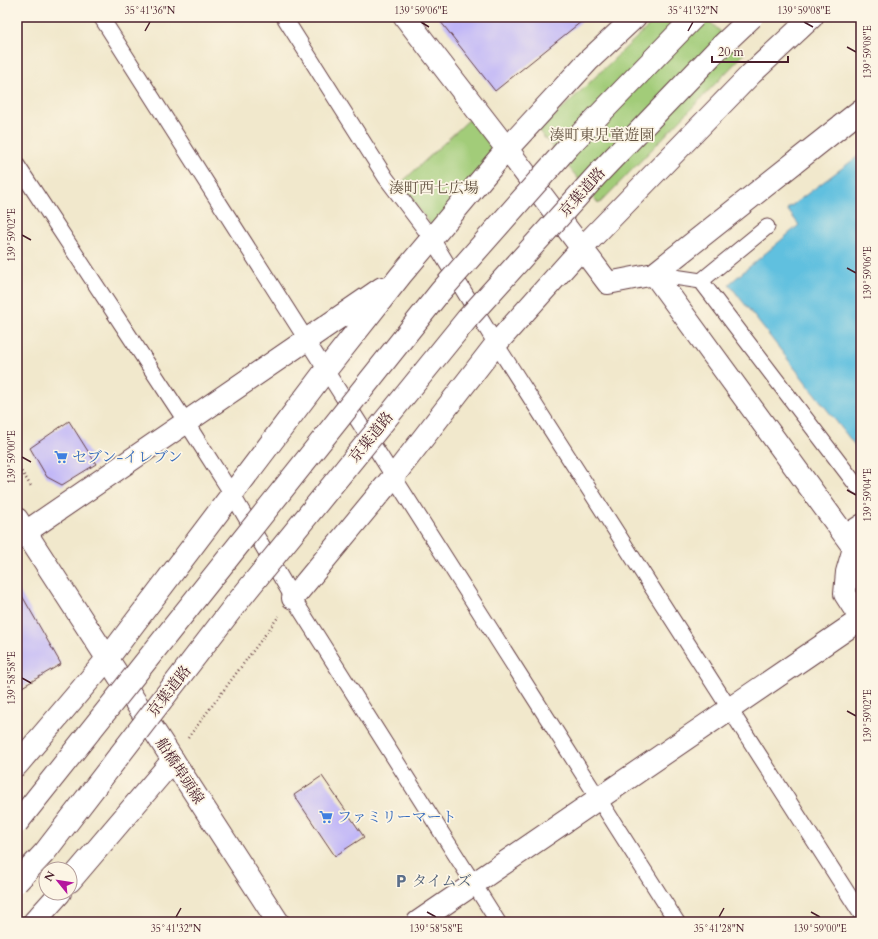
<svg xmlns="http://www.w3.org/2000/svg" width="878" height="939" font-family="Cardo,'Noto Serif JP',serif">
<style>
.green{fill:#a2cc79;stroke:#767652}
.water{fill:#61c0df;stroke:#567085}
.building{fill:#bfb5f8}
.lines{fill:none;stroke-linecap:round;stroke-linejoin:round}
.service-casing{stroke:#633d43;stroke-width:17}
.minor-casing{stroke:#633d43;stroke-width:24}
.tertiary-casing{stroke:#633d43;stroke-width:24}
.secondary-casing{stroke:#633d43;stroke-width:24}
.path{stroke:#633d43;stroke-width:2.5;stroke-dasharray:1 3;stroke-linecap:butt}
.service{stroke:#fff;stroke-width:15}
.minor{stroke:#fff;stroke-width:22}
.tertiary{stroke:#fff;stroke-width:22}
.secondary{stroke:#fff;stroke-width:22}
.motorway-bridge-casing{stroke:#633d43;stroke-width:24;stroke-linecap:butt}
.motorway-bridge{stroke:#fff;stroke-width:22}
.ticks{fill:none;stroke:#4a1f2b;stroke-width:1.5}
.labels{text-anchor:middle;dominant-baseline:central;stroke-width:3.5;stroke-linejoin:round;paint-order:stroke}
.park-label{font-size:15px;fill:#645342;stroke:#fcf5e5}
.street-label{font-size:15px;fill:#4a1f2b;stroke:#fcf5e5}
.shop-label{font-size:15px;fill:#366cbe;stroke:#fcf5e5;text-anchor:start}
.service-label{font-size:15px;fill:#4e5e75;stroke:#fcf5e5;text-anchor:start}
.neatline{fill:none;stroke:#4a1f2b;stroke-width:1.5}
.ticks-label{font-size:10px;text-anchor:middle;fill:#4a1f2b}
</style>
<rect width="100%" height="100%" fill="#fcf5e5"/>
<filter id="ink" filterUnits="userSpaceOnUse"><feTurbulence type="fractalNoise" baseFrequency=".025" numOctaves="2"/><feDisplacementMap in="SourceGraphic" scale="8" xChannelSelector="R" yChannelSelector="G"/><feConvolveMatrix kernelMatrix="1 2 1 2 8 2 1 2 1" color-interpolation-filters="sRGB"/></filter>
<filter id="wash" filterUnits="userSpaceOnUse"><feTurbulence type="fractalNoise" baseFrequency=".012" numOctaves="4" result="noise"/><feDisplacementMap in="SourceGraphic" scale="16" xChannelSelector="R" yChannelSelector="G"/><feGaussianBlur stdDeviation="0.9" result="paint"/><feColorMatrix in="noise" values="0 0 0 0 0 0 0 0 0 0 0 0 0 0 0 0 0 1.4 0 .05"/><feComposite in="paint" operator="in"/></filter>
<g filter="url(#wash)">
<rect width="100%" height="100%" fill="#f1e8cc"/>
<!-- green -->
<path class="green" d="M658 17H705L744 54 599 204 539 131Z
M474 115 499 148 433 228 400 184Z"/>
<!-- water -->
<path class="water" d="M861 154V453L729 284 799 225 787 209Z"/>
<g id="blocks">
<!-- building -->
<path class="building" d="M437 17H587L495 91Z
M69 421 96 464 62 485 47 477 30 448Z
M17 587 61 664 17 690Z
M322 776 364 837 335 856 294 795Z"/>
</g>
</g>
<g filter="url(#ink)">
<use href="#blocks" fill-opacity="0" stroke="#633d43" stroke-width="1"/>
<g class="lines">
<!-- service casing -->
<g class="service-casing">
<path id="service" d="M101 17 677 922
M284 17 386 178 432 239 496 344 861 914
M17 165 186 422 232 494 293 598 498 922
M767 227 701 281 857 486 861 488
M654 274 701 281
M844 533 861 522"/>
</g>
<!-- minor casing -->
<g class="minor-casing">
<path id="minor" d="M405 17 507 149 608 283 654 274 861 110
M654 274 854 548 847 572 845 594 861 619
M17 538 382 288
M293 598 393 477 496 344 582 248 751 74 812 17
M17 765 108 658 326 370 401 275 507 149 588 61 635 17
M418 922 861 619"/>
</g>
<!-- tertiary casing -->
<g class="tertiary-casing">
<path id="tertiary" d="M70 881 173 760
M34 922 60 893"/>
</g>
<!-- secondary casing -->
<g class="secondary-casing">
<path id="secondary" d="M17 519 278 922"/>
</g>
<!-- path -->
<path class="path" d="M17 465 31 486
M188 738 279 616"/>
<!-- service -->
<use href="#service" class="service"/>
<!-- minor -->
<use href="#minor" class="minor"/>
<!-- tertiary -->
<use href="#tertiary" class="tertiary"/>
<!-- secondary -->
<use href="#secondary" class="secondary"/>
<!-- motorway-bridge casing -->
<g class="motorway-bridge-casing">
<path id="motorway-bridge" d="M17 823 440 292 569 146 694 17
M17 882 45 852 235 605 467 319 597 175 716 51 752 17"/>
</g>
<!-- motorway-bridge -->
<use href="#motorway-bridge" class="motorway-bridge"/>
</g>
</g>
<!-- ticks -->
<path class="ticks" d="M421 22 429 27M804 22 813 27M145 31 150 22M688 31 693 22M847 47 856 52M22 235 31 240M847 268 856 273M22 457 31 462M847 490 856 495M22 678 31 683M847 711 856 716M427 912 436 917M811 912 820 917M176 917 181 908M719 917 724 908"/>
<!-- icons -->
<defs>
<g id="supermarket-bare" transform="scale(1.08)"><path d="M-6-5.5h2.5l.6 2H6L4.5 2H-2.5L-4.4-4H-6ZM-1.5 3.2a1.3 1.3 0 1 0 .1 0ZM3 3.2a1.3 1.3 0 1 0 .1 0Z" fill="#3f7fe0" stroke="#fcf5e5" stroke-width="2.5" paint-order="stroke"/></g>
<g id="parking-bare" transform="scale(1.08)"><path d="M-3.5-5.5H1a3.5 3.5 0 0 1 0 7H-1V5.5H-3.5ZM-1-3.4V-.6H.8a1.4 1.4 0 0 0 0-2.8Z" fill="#5c6f8a" stroke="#fcf5e5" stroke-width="2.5" paint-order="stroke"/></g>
</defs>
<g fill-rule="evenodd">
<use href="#supermarket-bare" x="61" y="457"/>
<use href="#supermarket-bare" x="326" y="817"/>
<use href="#parking-bare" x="401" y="881"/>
</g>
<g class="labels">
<!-- park labels -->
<g class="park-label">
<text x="602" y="135">湊町東児童遊園</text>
<text x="434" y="188">湊町西七広場</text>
</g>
<!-- street labels -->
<g class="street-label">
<text transform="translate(582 192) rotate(-48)">京葉道路</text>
<text transform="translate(371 437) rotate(-51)">京葉道路</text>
<text transform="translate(169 691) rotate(-52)">京葉道路</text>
<text transform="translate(180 771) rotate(57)">船橋埠頭線</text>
</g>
<!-- shop labels -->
<g class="shop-label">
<text x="72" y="457">セブン-イレブン</text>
<text x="337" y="817">ファミリーマート</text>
</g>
<!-- service labels -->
<g class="service-label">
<text x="412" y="881">タイムズ</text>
</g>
</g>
<!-- margin -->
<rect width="878" height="939" fill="none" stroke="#fcf5e5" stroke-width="44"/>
<!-- north arrow -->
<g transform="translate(58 881) rotate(300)"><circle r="19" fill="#fcf5e5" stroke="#b59f9b"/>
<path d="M0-3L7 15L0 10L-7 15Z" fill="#b5179e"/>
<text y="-6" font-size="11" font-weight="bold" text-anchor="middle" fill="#4a1f2b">N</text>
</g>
<!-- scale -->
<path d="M712 56v6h76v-6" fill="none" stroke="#4a1f2b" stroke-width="2"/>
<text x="718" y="56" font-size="12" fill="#4a1f2b" stroke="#fcf5e5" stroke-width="3" paint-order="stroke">20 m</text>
<rect x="22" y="22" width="834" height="895" class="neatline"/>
<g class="ticks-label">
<text x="150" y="14">35°41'36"N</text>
<text x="421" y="14">139°59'06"E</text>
<text x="693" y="14">35°41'32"N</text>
<text x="804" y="14">139°59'08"E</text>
<text transform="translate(867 52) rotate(-90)" y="4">139°59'08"E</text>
<text transform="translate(11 235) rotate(-90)" y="4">139°59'02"E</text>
<text transform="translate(867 273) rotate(-90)" y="4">139°59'06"E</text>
<text transform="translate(11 457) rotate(-90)" y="4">139°59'00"E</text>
<text transform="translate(867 495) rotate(-90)" y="4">139°59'04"E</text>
<text transform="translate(11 678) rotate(-90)" y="4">139°58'58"E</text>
<text transform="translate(867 716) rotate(-90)" y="4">139°59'02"E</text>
<text x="176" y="932">35°41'32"N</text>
<text x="436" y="932">139°58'58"E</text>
<text x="719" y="932">35°41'28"N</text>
<text x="820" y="932">139°59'00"E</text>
</g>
</svg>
